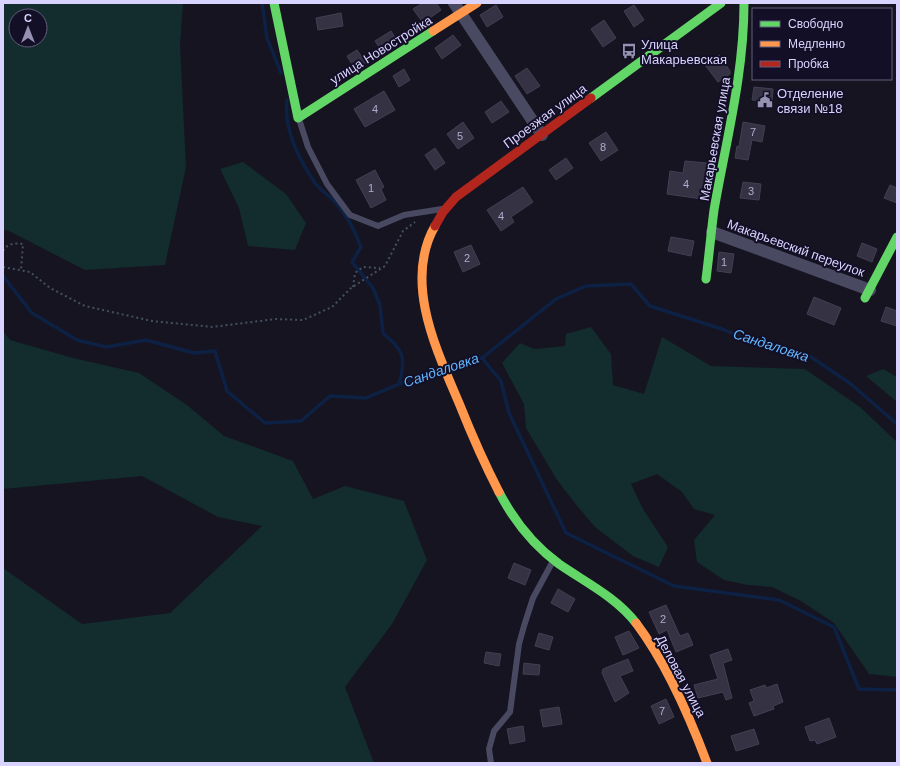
<svg xmlns="http://www.w3.org/2000/svg" width="900" height="766" font-family="Helvetica,sans-serif">
<style>
.green{fill:#132c2d;fill-rule:evenodd}
.lines{fill:none;stroke-linecap:round;stroke-linejoin:round}
.stream{stroke:#0d2144;stroke-width:3.5}
.building{fill:#343243;stroke:#433f54}
.path{stroke:#44505f;stroke-width:2;stroke-dasharray:2 3;stroke-linecap:butt}
.lane{stroke:#4a4962;stroke-width:6}
.street{stroke:#4a4962;stroke-width:12}
.fast{stroke:#63d668;stroke-width:9}
.slow{stroke:#ff974d;stroke-width:9}
.jam{stroke:#b3261e;stroke-width:9}
.labels{text-anchor:middle;dominant-baseline:central;stroke-width:4;stroke-linejoin:round;paint-order:stroke}
.number-label{font-size:11px;fill:#b0acd0}
.poi-label{font-size:13px;fill:#d9d4ff;stroke:#130f26;text-anchor:start}
.street-label{font-size:13px;fill:#d9d4ff;stroke:#130f26}
.water-label{font-size:14px;font-style:italic;fill:#62b6ff;stroke:#130f26}
</style>
<rect width="100%" height="100%" fill="#161421"/>
<!-- green -->
<path class="green" d="M3 3H183L180 44 186 167 165 265 85 270 7 230 3 231ZM16 16H40V40H16Z
M243 162 286 194 306 223 295 250 248 246 239 208 220 169Z
M591 327 611 354 613 385 644 394 662 337 711 366 805 369 860 407 897 442V677L869 674 834 623 801 601 772 587 748 585 724 580 697 562 694 540 715 515 694 509 682 492 657 474 631 484 643 509 668 547 659 567 633 556 595 527 578 507 557 480 526 428 524 404 502 363 520 343 534 349 565 346 566 334Z
M3 331 10 340 73 358 139 373 187 405 224 436 293 461 313 499 345 486 404 501 427 560 392 624 345 687 374 763H3V568L82 624 170 613 262 526 218 517 142 476 3 489Z
M883 369 897 377V402L866 376Z"/>
<g class="lines">
<!-- stream -->
<path class="stream" d="M262 3 267 38 281 73
M287 100C284 130 298 158 315 183 320 190 329 195 335 202 347 215 355 231 361 247L352 262 373 288 380 305 383 333C403 351 407 356 399 384
M3 276 32 313 77 340 106 347 146 340 194 353 215 351 227 391 265 423 301 421 330 396 366 398 399 384 441 371
M482 358 501 381 509 413 566 533 674 586 779 600 834 627 859 689 897 690
M449 368 482 358 556 299 586 286 631 284 650 306 722 329 766 347 808 355 851 384 897 424"/>
</g>
<!-- building -->
<path class="building" d="M423 3H436L441 10 423 23 413 9Z
M496 5 503 17 487 27 480 15Z
M634 5 644 20 634 27 624 11Z
M341 13 343 26 318 30 316 18Z
M604 20 616 38 603 47 591 29Z
M391 31 398 42 382 52 375 41Z
M453 35 461 45 442 59 435 48Z
M357 50 366 63 355 69 347 56Z
M719 55 730 71V74L718 82 705 65Z
M527 68 540 86 527 94 515 76Z
M404 69 410 80 399 87 393 76Z
M754 87 773 89 772 102 752 100Z
M384 91 395 110 365 127 354 109Z
M501 101 509 112 492 123 485 112Z
M463 122 474 138 458 149 447 134Z
M743 122 765 126 762 142 752 140 748 160 735 158 737 146 739 147Z
M606 132 618 150 601 161 589 143Z
M435 148 445 163 435 170 425 155Z
M566 158 573 168 556 180 549 170Z
M685 161 707 163 702 199 667 194 670 171 683 173Z
M375 170 384 187 381 189 386 200 371 208 356 180Z
M743 182 761 184 759 200 740 198Z
M890 185 897 188V203L884 198Z
M523 187 533 202 511 217 514 222 501 231 487 210Z
M671 237 694 241 691 256 668 251Z
M862 243 877 249 872 262 857 256Z
M471 245 480 264 463 272 454 252Z
M719 252 734 254 731 273 717 271Z
M814 297 841 308 834 325 807 314Z
M886 307 897 311V326L881 321Z
M514 563 531 570 525 585 508 578Z
M558 589 575 599 568 612 551 603Z
M666 605 680 636 688 633 693 645 676 652 667 630 659 634 649 612Z
M629 631 639 648 623 655 615 637Z
M539 633 553 637 549 650 535 646Z
M728 649 732 660 723 663 732 698 726 700 723 692 698 698 694 685 718 679 710 655Z
M486 652 501 654 499 666 484 663Z
M628 659 633 671 620 676 629 693 615 702 602 673 603 669Z
M524 663 540 665 539 675 523 674Z
M777 684 783 702 773 706 774 709 754 716 749 703 754 701 750 690 765 685 766 688Z
M666 699 674 717 659 724 651 706Z
M559 707 562 724 543 727 540 710Z
M829 718 836 737 817 744 815 740 810 741 805 727Z
M523 726 525 741 510 744 507 729Z
M754 729 759 744 736 751 731 736Z"/>
<g class="lines">
<!-- path -->
<path class="path" d="M3 251C8 243 15 243 23 244L21 270
M3 267 30 272 50 288 85 306 152 321 212 327 276 319 303 320 332 307 351 288 385 266 403 231 415 222
M353 287 355 273 363 267 380 268"/>
<!-- lane -->
<path class="lane" d="M299 119 308 147 327 184 350 215 378 226 404 215 442 209
M491 763 489 749 494 731 510 712 519 644 524 626 533 598 553 561"/>
<!-- street -->
<path class="street" d="M454 3 542 135
M712 232 870 290"/>
<!-- fast -->
<path class="fast" d="M274 3 298 118 433 31
M591 98 721 3
M706 279C709 256 711 233 714 210 726 141 744 74 744 3
M865 298 897 237
M499 492C514 521 533 545 559 564 585 582 616 597 636 623"/>
<!-- slow -->
<path class="slow" d="M433 31 477 3
M435 226C403 282 437 351 459 403 471 433 484 463 499 492
M636 623C667 664 689 715 707 763"/>
<!-- jam -->
<path class="jam" d="M435 226 443 212 456 197 591 98"/>
</g>
<!-- icons -->
<defs>
<g id="bus-bare" transform="scale(1.2)"><path d="M-5-6H5V4H4V6H2V4H-2V6H-4V4H-5ZM-3.5-4V0h7V-4ZM-3.5 1.2v1.5H-2V1.2ZM2 1.2v1.5H3.5V1.2Z" fill="#9591b1" stroke="#130f26" stroke-width="2.5" paint-order="stroke"/></g>
<g id="civic-bare" transform="scale(1.2)"><path d="M-.6-6.5H3V-4.5H.6V-3L4-1V1h2V6H-6V1h2V-1L-.6-3ZM-1.2 2.5V6h2.4V2.5Z" fill="#9591b1" stroke="#130f26" stroke-width="2.5" paint-order="stroke"/></g>
</defs>
<g fill-rule="evenodd">
<use href="#bus-bare" x="629" y="51"/>
<use href="#civic-bare" x="765" y="100"/>
</g>
<g class="labels">
<!-- number labels -->
<g class="number-label">
<text x="375" y="109">4</text>
<text x="753" y="132">7</text>
<text x="460" y="136">5</text>
<text x="603" y="147">8</text>
<text x="686" y="184">4</text>
<text x="371" y="188">1</text>
<text x="751" y="191">3</text>
<text x="501" y="216">4</text>
<text x="467" y="258">2</text>
<text x="724" y="262">1</text>
<text x="663" y="619">2</text>
<text x="662" y="711">7</text>
</g>
<!-- poi labels -->
<g class="poi-label">
<text x="641" y="44">Улица<tspan x="641" dy="15">Макарьевская</tspan></text>
<text x="777" y="93">Отделение<tspan x="777" dy="15">связи №18</tspan></text>
</g>
<!-- street labels -->
<g class="street-label">
<text transform="translate(381 50) rotate(-32)">улица Новостройка</text>
<text transform="translate(545 116) rotate(-36)">Проезжая улица</text>
<text transform="translate(715 139) rotate(-80)">Макарьевская улица</text>
<text transform="translate(796 248) rotate(20)">Макарьевский переулок</text>
<text transform="translate(681 676) rotate(62)">Деловая улица</text>
</g>
<!-- water labels -->
<g class="water-label">
<text transform="translate(771 345) rotate(18)">Сандаловка</text>
<text transform="translate(441 370) rotate(-19)">Сандаловка</text>
</g>
</g>
<!-- border -->
<rect width="900" height="766" fill="none" stroke="#d9d4ff" stroke-width="8"/>
<!-- legend -->
<rect x="752" y="8" width="140" height="72" fill="#130f26" stroke="#625e7d"/>
<rect x="760" y="21" width="20" height="6" fill="#63d668" stroke="#625e7d"/>
<text x="788" y="28" font-size="12" fill="#d9d4ff">Свободно</text>
<rect x="760" y="41" width="20" height="6" fill="#ff974d" stroke="#625e7d"/>
<text x="788" y="48" font-size="12" fill="#d9d4ff">Медленно</text>
<rect x="760" y="61" width="20" height="6" fill="#b3261e" stroke="#625e7d"/>
<text x="788" y="68" font-size="12" fill="#d9d4ff">Пробка</text>
<!-- north arrow -->
<g transform="translate(28 28)"><circle r="19" fill="#130f26" stroke="#625e7d"/>
<path d="M0-3L7 15L0 10L-7 15Z" fill="#9591b1"/>
<text y="-6" font-size="11" font-weight="bold" text-anchor="middle" fill="#d9d4ff">С</text>
</g>
</svg>
